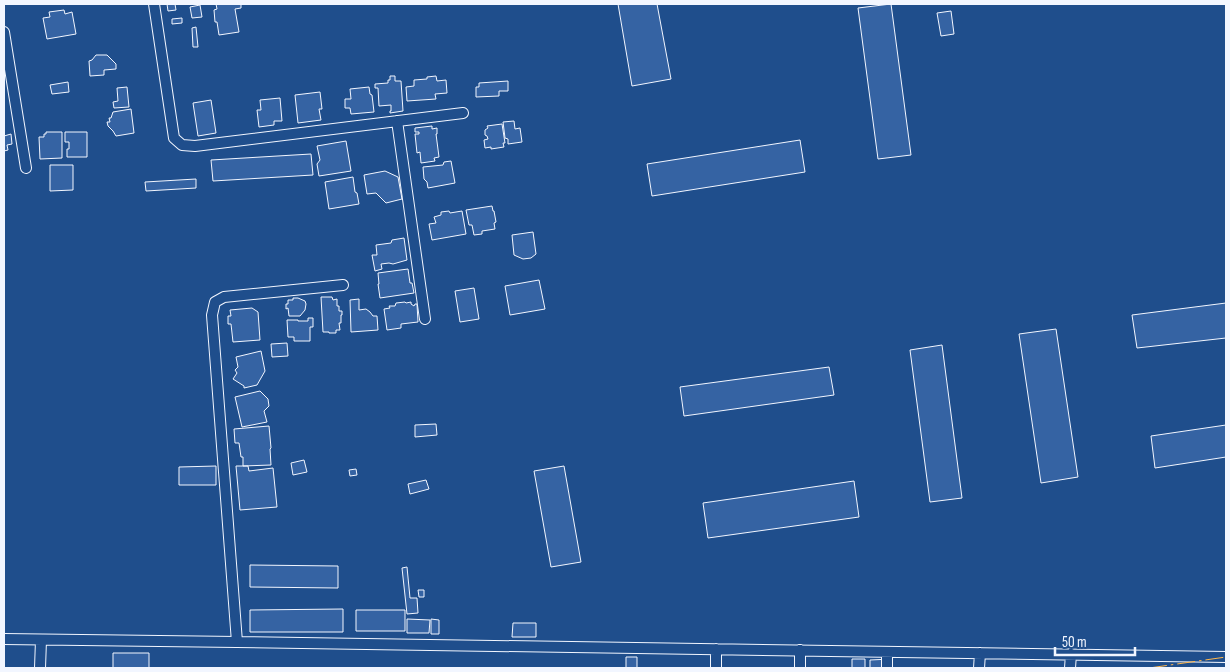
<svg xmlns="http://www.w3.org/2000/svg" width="1230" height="672" font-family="'Sofia Sans Condensed',sans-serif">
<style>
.building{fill:#3563a3;stroke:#f2f6ff}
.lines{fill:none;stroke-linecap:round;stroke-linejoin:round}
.street-casing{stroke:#f2f6ff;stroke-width:12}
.street{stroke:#1f4e8c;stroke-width:10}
.power{stroke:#ffb74d;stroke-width:1;stroke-dasharray:18 4 2.5 4;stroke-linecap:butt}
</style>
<rect width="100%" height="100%" fill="#1f4e8c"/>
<!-- building -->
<path class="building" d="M167 4H175L176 10 168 11Z
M216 4H241V8L235 9 239 32 219 35 217 22H215L214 10 217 9Z
M618 4H657L671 79 632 86Z
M891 4 911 155 878 159 858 8Z
M200 5 202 17 192 18 190 7Z
M64 10 65 14 72 12 76 34 47 39 43 18 50 17 49 12Z
M951 11 954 34 941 36 937 13Z
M182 18V23L172 24V19Z
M196 27 198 47H193L192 28Z
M96 55H107L116 64V69L104 70V75L90 76 89 61 92 60Z
M390 76H395V81H401L403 111 390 113V111H391V105L379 106 378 88H375V84L388 83V80H390Z
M436 76 437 81 446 80 447 93 435 94 436 99 407 101 406 87 414 86V80L427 79V77Z
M508 81V91H499V96L476 97V87H479V83Z
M68 82 69 92 52 94 50 85Z
M127 87 129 107 114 108 113 102 118 101 117 88Z
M369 87 370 94 372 95 374 112 351 114 350 108H345V99H351L350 89Z
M320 92 322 109H319L321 120 298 123 295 95Z
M280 98 282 121H274V125L259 127 257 110H261L260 100Z
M211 100 216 133 198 136 193 103Z
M131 109 134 133 116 136 113 131 108 126 107 122H110L109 118H111L113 112Z
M514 121 515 129 520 128 522 142 508 144V139L505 138 503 122Z
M502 124 505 143H503L504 147 491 149V147L485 148 484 140 488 139 487 136 485 135V130L488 128 487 126Z
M432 126V129L437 128V134H436L439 157 434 158 435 161 421 163 420 152 417 153 415 134H419V132H415V128Z
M46 132H62V158L40 159 39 137H44V134H46Z
M65 132H87V157H67V149H69V142H65Z
M11 134 12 144 7 145 8 150 4 151V136Z
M800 140 805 172 652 196 647 164Z
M346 141 351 171 319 176 317 164 320 160 317 146Z
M311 154 313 175 213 181 211 160Z
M451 161 455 183 428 188 427 182 424 179 423 167 443 165 444 162Z
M50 165H73V190L50 191Z
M385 171 398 177 402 199 386 203 376 193 367 194 364 175Z
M353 177 355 192 357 193 359 204 329 209 325 182Z
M196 179V188L146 191 145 182Z
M492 206 493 211H494L496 222 494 223 495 229 482 231V234L474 235 472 225H469L466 210Z
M449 211 450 213 462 211 466 234 432 240 429 224 436 223 434 217 441 215V212Z
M533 232 536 254 531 258 523 259 514 255 512 235Z
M404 238 407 260 393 264 389 263 381 264 382 269 375 271 372 255H377L376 245 391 243 392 240Z
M408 269 410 283H412L414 293 380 298 378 284H379L378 273Z
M539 280 545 309 510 315 505 286Z
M474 288 479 319 460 322 455 291Z
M321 297H332L333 300 337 299V306H339V311H342V315H341V323H339L340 330H336V333H329V332H323Z
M293 298H298L305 301 306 304 305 310 300 316H289L288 308 286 309V304H288V300H293Z
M359 299V310L366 309 370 312 373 316H377L378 330 351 332 350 300Z
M405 302 406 303 411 302V304L414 306 415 304H417L418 322 401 324V328L387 330 384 309 390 308 389 306H395L396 303Z
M1226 303V338L1137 348 1132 315Z
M252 308 258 312 260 340 233 342 231 324H228V316H231L230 310Z
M308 318H313V327H310V341H294V337H288L287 320H298V321H308Z
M1056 329 1078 477 1041 483 1019 334Z
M287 343 288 356 272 357 271 344Z
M942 345 962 498 930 502 910 350Z
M261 351 265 371 257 385 244 388V386L233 379 237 373 235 370 238 367 236 357Z
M829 367 834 395 684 416 680 387Z
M260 391 268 399 269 406 264 411 267 422 242 427 235 397Z
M436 424 437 435 415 437V425Z
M1226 425V457L1155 468 1151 436Z
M269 426 271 448 270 449 271 465 243 466V457H241L239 443H235L234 429Z
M304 460 307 472 293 475 291 463Z
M216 466V485H179V467Z
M236 466H248L249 471 273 468 277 507 240 510Z
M564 466 581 562 551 567 534 471Z
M356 469 357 475 350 476 349 470Z
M426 480 429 489 410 494 408 484Z
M854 481 859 517 708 538 703 503Z
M250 565 338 566V588L250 587Z
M407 567 410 598H417L418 613 407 614 402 568Z
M418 590H424V597H419Z
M343 609V632H250V610Z
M356 610H405V631H356Z
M407 619 430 620 429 633H407Z
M431 619 439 620V634H431Z
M513 623H536V637H512Z
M113 653H149V668H113Z
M626 657H637V668H626Z
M852 659H865V668H852Z
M891 659V668H870V660Z"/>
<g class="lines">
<!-- street casing -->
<g class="street-casing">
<path id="street" d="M154 4 174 138 182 145 195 146 463 113
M4 32 26 168
M397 121 425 319
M4 639 237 642 1226 657
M237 642 212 315 215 302 224 297 343 285
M887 652V668
M40 668 41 640
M716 668V649
M800 668V650
M979 668 980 653
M1070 668 1071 654"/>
</g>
<!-- street -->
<use href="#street" class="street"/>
<!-- power -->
<path class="power" d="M1149 668 1226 657"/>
</g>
<!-- border -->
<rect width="1230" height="672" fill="none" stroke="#f2f6ff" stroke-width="10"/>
<!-- scale -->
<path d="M1055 647v8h80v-8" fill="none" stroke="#f2f6ff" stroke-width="2.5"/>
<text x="1062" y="647" font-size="15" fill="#f2f6ff" stroke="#1f4e8c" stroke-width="4" paint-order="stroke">50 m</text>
</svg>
